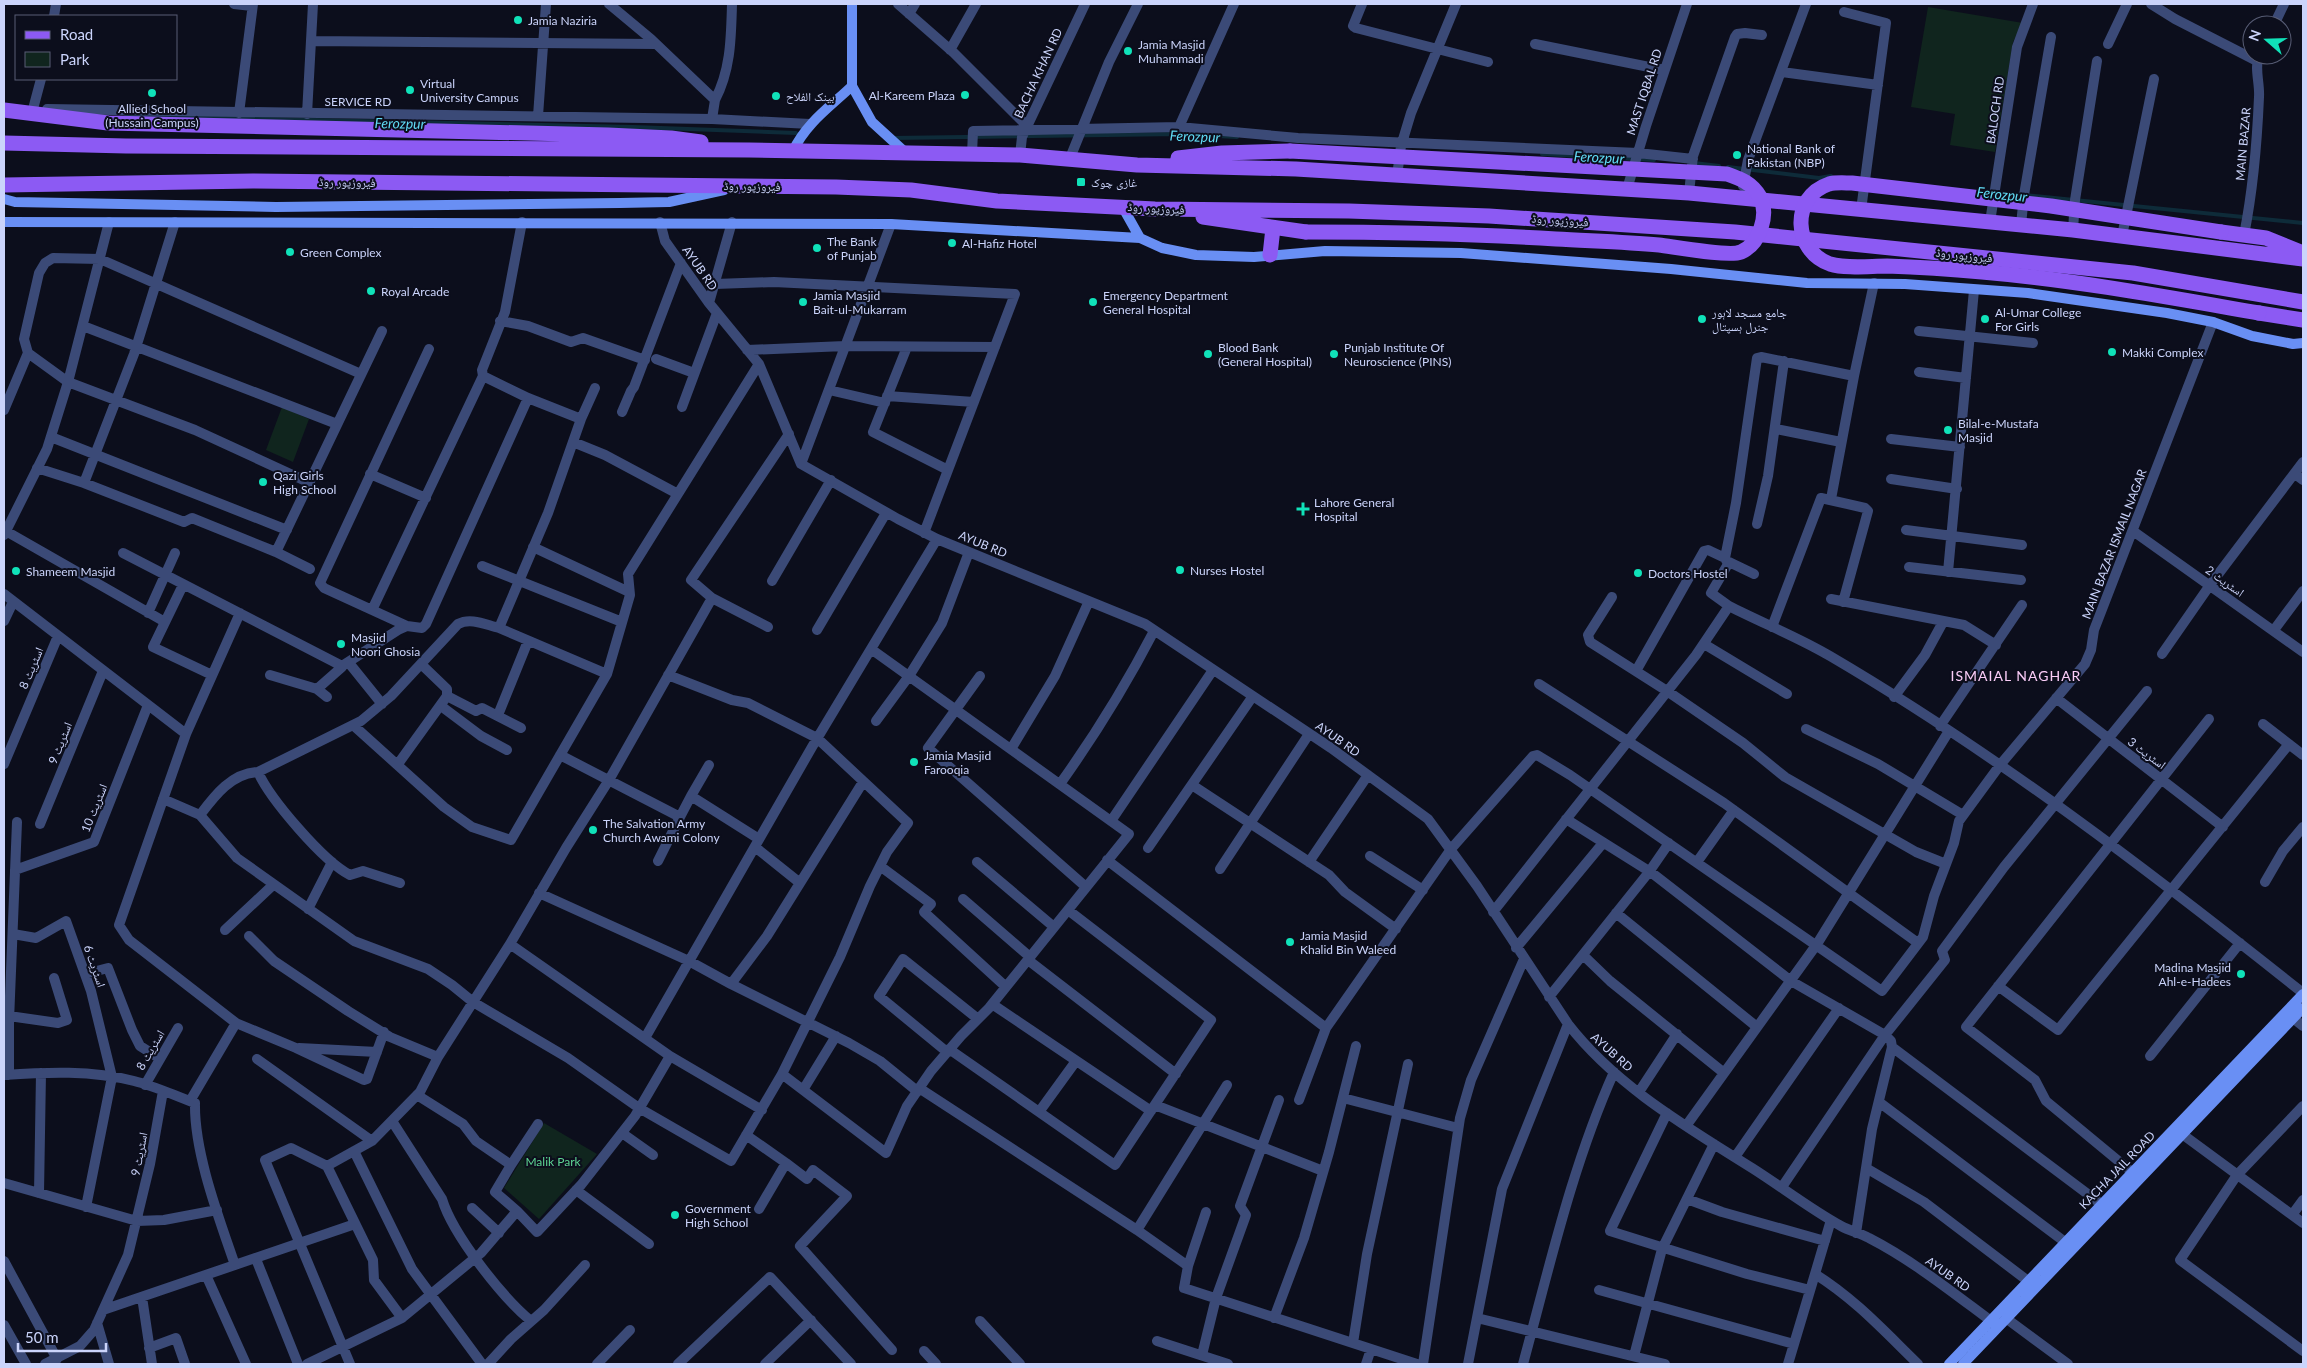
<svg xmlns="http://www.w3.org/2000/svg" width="2307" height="1368" font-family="Lato,'Noto Naskh Arabic',sans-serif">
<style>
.green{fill:#10251e}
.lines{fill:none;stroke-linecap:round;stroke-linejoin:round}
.stream{stroke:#0e2b39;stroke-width:4}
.street{stroke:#3b4a77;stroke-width:10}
.secondary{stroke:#698ff4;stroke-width:10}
.primary{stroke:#8c5af3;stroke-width:15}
.primary-bridge{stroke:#8c5af3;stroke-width:15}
.poi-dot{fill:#10e2b9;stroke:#0c0e1c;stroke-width:2}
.labels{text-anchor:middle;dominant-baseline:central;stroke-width:4;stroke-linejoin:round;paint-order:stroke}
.poi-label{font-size:12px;fill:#cbd4fb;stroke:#0c0e1c;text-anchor:start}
.street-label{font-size:12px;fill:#cbd4fb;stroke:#0c0e1c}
.park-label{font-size:12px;fill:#5dd593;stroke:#0c0e1c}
.water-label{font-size:14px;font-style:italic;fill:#60dbf4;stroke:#0c0e1c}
.neighbourhood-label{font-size:14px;letter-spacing:1px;fill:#fbcdf8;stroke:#0c0e1c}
</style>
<rect width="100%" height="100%" fill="#0c0e1c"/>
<!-- green -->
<path class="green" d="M1928 7 2023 23 2013 42 1995 152 1950 145 1955 114 1911 107Z
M282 407 309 419 293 462 266 450Z
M544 1123 597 1154 539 1219 504 1188Z"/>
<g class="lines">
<!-- stream -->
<path class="stream" d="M126 116 633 127 796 133
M892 138 1178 134 1237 137
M1542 154 1654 160
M1694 163 1719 166
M1728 167 1819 178 1831 176
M1984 191 2303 223"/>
<!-- street -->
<path class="street" d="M234 4 252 6
M609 4 651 39 715 100 712 119
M898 4 954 53 1027 126
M1362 4 1353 26 1356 28 1488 62
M2151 4 2175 19 2257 61
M1844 12 1886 23 1861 210
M909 14 915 4
M54 16 56 4
M2274 25 2284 4
M311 41 656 44
M1535 44 1664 70
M2108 44 2127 4
M950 50 976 4
M1782 72 1878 85
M715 100C731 69 731 38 732 4
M33 109 41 79
M47 109 712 119 810 124
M239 113 253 4
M307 114 313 4
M538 116 546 4
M1179 127 1234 4
M972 154 973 131 1179 127 1298 138 1638 153 1693 159
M1020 155 1022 137 1085 4
M1070 158 1109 62 1138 4
M1397 176 1401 146 1411 113 1456 4
M1743 186 1748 160 1806 4
M1627 189 1646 126 1687 4
M1689 193 1693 156 1735 37 1737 34 1745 33 1762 35
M660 222 665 241 709 303 759 364 801 464 898 519 937 539 1145 624 1331 748 1428 819 1477 886 1568 1024C1616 1086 1687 1127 1752 1168 1782 1187 1810 1209 1841 1226 1850 1231 1860 1233 1869 1238 1912 1260 1952 1292 1991 1321
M1990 222 2017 47 2033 4
M2021 225 2024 195 2051 37
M2073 230 2075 200 2097 61
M2244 235C2253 190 2257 144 2259 97 2260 83 2254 68 2259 55
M2122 236 2154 79
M715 284 774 282 1015 294 924 533
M709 303 732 222
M500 321 528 326 571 342 583 338 645 360
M83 326 337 424
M1919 331 2033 343
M907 347 873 432 948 470
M747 350 845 346 995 347
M656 359 694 373
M1919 372 1966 378
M829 390 885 403
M887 396 974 402
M682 407 717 313
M4 410 28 353
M622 412 631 391 634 387 681 263
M581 419 595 388
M1776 429 1841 442
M51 437 287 530
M1891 439 1960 447
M573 442 605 455 678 494
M801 464 891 224
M37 468 84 483 184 522 192 518 276 552 310 569
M370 474 426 498
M2295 474 2303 480
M1891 479 1957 489
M84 483 134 354 175 222
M310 483 195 430 68 382 28 353 24 339 39 273 45 263 53 258 100 259 361 374
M1831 499 1854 376 1874 283
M1757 524 1768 476 1784 361
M4 530 165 622
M1906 530 2022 545
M2133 531 2303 652
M4 535 47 449 68 382 109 222
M533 547 629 592
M276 552 382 331
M123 553 342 666 398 630 407 626 422 628 426 624 528 398
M1729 562 1754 574
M482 566 622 622
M1909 567 2021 580
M1948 572 1974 290
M772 581 831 480
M183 585 153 647 212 675
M4 594 186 734
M1612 597 1588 635 1590 642 1667 691 1743 743 1785 777 1916 852 1946 864
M712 598 768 627
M1831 599 1964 625 1996 645
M1729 606C1762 623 1798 637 1830 656 1997 754 2152 873 2303 993
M372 610 483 376 482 370 505 312 522 222
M148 613 175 553
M240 613 186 734 119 925 129 940 236 1023 296 1048 364 1080 367 1079 384 1032
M4 621 13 602
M407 626 324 588 320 583 429 349
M1772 627 1821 498 1865 508 1868 511 1843 602
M499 628 607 674
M817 630 886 513
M2274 630 2303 591
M1704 644 1787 694
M2162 654 2210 585 2303 462
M349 663 382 704
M1636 671 1704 551 1708 550 1725 558 1736 503 1757 358 1761 357 1854 376
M270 675 317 689 327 697
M668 675 732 700 748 703 817 738 908 823 887 852 870 886 840 957 782 1074 886 1153 907 1106 931 1071 961 1036 989 1008 1129 834 871 649
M980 676 928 748 1086 887
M1539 684 1724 803 1918 943
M317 689 342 667
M447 696 476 711 482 708 521 728
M1894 697 1925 655 1943 622
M2056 698 2223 827
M441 706 481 736 507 750
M498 715 528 641
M876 721 909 676 942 623 969 552
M2263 724 2303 755
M353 725 444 807 472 827 511 840 607 674 630 595 628 574 759 364
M1940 726 2022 605
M1806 729 1878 764 1963 815
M1011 749 1055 676 1089 601
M560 755 680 817 691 796 759 839
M4 764 58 636
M398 764 447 696V689L421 664
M258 772C270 799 323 861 350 875L363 871 400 883
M1060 784C1095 735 1126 685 1154 631
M1192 785 1329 875 1345 892 1396 929
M691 796 709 765
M163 799 200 815C215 795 232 773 258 772L361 721 391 696 458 624C471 617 486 625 499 628L548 513 581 419 528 398 483 376
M200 815 237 858 354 941 428 969 452 985 473 1002 568 1058 639 1108 731 1161 782 1074
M1566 819 1652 873 1791 981 1885 1035 1891 1041 1892 1047 1872 1129 1856 1233
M1111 821 1213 670
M40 824 103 671
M755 847 800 883
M1148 848 1253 696
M1370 856 1423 890
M1107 860 1326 1028 1451 849 1533 756 1537 755 1570 775 1882 991 1923 937 1934 896 1954 843 1959 821 2000 765 2085 664 2091 650 2094 630 2213 322
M658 861 680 817
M977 862 1054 927
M1309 862 1368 775
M1697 862 1734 810
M880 866 931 904 924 912 1006 987
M1220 869 1309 734
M15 870 94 842 148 705
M2265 882 2283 851 2303 827
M539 893 689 961 731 984 767 936 863 782
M963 899 1030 957
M308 909 332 862
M1493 912 1696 655 1729 606 1711 593 1728 564 1725 558
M1616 913 1757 1027
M225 930 273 885
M13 934 36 938 66 921 91 991 112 1077 86 1207
M249 936 274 961 348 1011 390 1037 438 1057
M1516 948 1603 843
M1583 955 1610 981 1724 1073
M1028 960 1176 1074
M85 974 108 968 132 1030 140 1046 159 1058
M731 984 849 1043 880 1061 917 1091
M1998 986 2058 1030 2289 744
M1549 997 1649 872 1669 843
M992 1004 1151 1111
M9 1016 58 1023 67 1020 54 978
M2293 1018 2303 1026
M645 1038 812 747 937 539
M1892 1047 2101 1204
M299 1048 377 1052
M949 1049 1115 1165 1211 1020 1068 910
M947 1052 879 996 903 959 978 1019
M670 1056 762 1110
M2150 1056 2240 943
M257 1059 372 1141
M4 1075C47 1072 91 1070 134 1081 155 1086 175 1096 195 1103 194 1153 219 1218 235 1265
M9 1075V1021L17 822
M145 1085 178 1028
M919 1088 1137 1230 1227 1085
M803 1090 836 1036
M1639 1092 1677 1034
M417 1095 463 1124 476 1141 511 1165 495 1192 517 1211 537 1232 581 1185 635 1116 670 1056 510 944 566 848 609 780 712 598 691 580 789 434
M1343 1098 1458 1128
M1299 1100 1326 1028
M190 1101 236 1023
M1879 1102 2065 1242
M1155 1105 1323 1171
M2303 1106 2237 1175 2180 1260 2303 1351
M1039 1112 1076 1061
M1667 1113 1610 1231 1747 1274 1810 1290
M392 1121 442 1199C453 1235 502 1297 531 1321
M1686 1126 1817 944 1949 731
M622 1133 653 1155
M2182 1134 2303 1223
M746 1135 786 1163 759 1209
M354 1151 412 1269 482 1364
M1735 1157 1839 1008
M786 1163 807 1179 813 1170 847 1196 800 1246 892 1350
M511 1165 538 1124
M327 1166 372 1141 420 1092 438 1057 510 944
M1866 1168 1924 1202 2028 1281
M2133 1173 2046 1101 2035 1080 1966 1027 2209 719
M4 1183 137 1221 164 1220 217 1210
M1782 1187 1885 1035 1945 960 1942 951 2004 867 2147 691
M576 1190 649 1244
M39 1193 41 1073
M1687 1199 1722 1212 1825 1241
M472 1208 499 1233
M2292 1215 2303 1200
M1831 1220 1815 1274C1855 1299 1884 1331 1918 1364
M1137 1230 1188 1266 1184 1288 1417 1364
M256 1259 298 1364
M4 1261 57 1359
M1188 1266 1206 1212
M206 1275 246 1364
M1599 1290 1794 1344
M142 1297 152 1364
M103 1310 355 1224
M1274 1318 1304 1238 1329 1152 1356 1046
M1477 1318 1665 1364
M2007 1319 2068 1364
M980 1321 1020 1364
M97 1323 109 1364
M4 1325 26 1364
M1157 1341 1228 1364
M1353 1343 1367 1254 1408 1064
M149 1348 176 1338 185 1364
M924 1351 936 1364
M1202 1355 1216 1298 1246 1215 1240 1206 1279 1100
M1634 1356 1662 1249 1714 1144
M45 1364 80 1346 94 1330 128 1255 150 1164 163 1091
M307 1364 402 1318
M350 1364 265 1160 291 1148 327 1166 373 1260 374 1280 402 1318 481 1253 517 1211
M488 1364 511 1339 544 1310 585 1265
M597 1364 630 1330
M678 1364 770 1277 851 1364
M765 1364 811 1320
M1366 1364 1371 1349
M1423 1364 1460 1118 1471 1080 1524 959
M1468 1364 1502 1189 1568 1024
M1523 1364C1550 1265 1572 1166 1614 1072
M1788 1364 1815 1274"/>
<!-- secondary -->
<path class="secondary" d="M852 4V86L872 122 906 153
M793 151C806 123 830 107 852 86
M4 199 15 202 276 207 620 203 669 202 724 190
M1122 206 1140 238 1162 248 1196 255 1254 257 1325 251 1461 253 1671 269 1807 283 1905 284 2028 293 2167 313 2213 322 2252 336 2293 344 2303 343
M4 222 891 224 1140 238
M1949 1364 2303 994
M1963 1364 2303 1008"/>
<!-- primary -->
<path class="primary" d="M4 110 108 123 608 135 671 138 701 142
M4 143 126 146 749 150 1020 155 1137 165 1296 169 1689 193 2073 230 2303 259
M1178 158 1222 153 1290 151
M4 185 253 181 836 187 911 190 997 201 1155 209 1349 211 1489 216 1735 232 2133 273 2303 302
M1203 217 1306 232
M2221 232 2266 238 2303 253
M1270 255 1273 228
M2259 313 2303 320"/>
<!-- primary-bridge -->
<path class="primary-bridge" d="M1290 151 1727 174C1741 179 1752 183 1760 197 1769 214 1760 244 1741 252 1729 257 1675 247 1659 245 1625 242 1590 241 1556 239 1473 234 1390 232 1306 232
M2221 232 2051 206 1852 183C1845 183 1836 182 1829 184 1790 197 1793 251 1830 264 1846 269 1870 266 1887 266 1919 267 1950 269 1982 272 2075 280 2167 297 2259 313"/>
</g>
<!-- markers -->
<g class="poi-dot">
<circle cx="518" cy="20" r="5"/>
<circle cx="1128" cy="51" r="5"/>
<circle cx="410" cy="90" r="5"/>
<circle cx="152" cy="93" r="5"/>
<circle cx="965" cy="95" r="5"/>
<circle cx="776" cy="96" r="5"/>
<circle cx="1737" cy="155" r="5"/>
<rect x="1076" y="177" width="10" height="10" rx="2.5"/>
<circle cx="952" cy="243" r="5"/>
<circle cx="817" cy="248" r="5"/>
<circle cx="290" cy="252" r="5"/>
<circle cx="371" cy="291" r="5"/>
<circle cx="803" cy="302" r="5"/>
<circle cx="1093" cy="302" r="5"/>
<circle cx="1702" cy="319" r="5"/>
<circle cx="1985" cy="319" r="5"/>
<circle cx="2112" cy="352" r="5"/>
<circle cx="1208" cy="354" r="5"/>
<circle cx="1334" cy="354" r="5"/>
<circle cx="1948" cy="430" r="5"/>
<circle cx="263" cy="482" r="5"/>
<path d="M1300.5 501.5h5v5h5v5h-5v5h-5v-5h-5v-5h5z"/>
<circle cx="1180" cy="570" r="5"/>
<circle cx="16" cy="571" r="5"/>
<circle cx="1638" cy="573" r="5"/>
<circle cx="341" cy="644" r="5"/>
<circle cx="914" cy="762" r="5"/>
<circle cx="593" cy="830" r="5"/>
<circle cx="1290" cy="942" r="5"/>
<circle cx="2241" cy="974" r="5"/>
<circle cx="675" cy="1215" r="5"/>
</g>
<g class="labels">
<!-- poi labels -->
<g class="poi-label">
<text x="528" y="20">Jamia Naziria</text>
<text x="1138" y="44">Jamia Masjid<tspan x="1138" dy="14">Muhammadi</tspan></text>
<text x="420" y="83">Virtual<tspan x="420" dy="14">University Campus</tspan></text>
<text x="955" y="95" text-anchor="end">Al-Kareem Plaza</text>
<text x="786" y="96">بینک الفلاح</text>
<text x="152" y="108" text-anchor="middle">Allied School<tspan x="152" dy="14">(Hussain Campus)</tspan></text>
<text x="1747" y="148">National Bank of<tspan x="1747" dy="14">Pakistan (NBP)</tspan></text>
<text x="1091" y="182">غازی چوک</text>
<text x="827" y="241">The Bank<tspan x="827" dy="14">of Punjab</tspan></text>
<text x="962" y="243">Al-Hafiz Hotel</text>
<text x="300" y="252">Green Complex</text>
<text x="381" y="291">Royal Arcade</text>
<text x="813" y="295">Jamia Masjid<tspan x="813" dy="14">Bait-ul-Mukarram</tspan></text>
<text x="1103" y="295">Emergency Department<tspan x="1103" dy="14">General Hospital</tspan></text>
<text x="1712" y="312">جامع مسجد لاہور<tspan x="1712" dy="14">جنرل ہسپتال</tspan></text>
<text x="1995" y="312">Al-Umar College<tspan x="1995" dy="14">For Girls</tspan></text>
<text x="1218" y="347">Blood Bank<tspan x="1218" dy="14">(General Hospital)</tspan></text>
<text x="1344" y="347">Punjab Institute Of<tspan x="1344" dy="14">Neuroscience (PINS)</tspan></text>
<text x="2122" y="352">Makki Complex</text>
<text x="1958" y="423">Bilal-e-Mustafa<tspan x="1958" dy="14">Masjid</tspan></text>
<text x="273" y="475">Qazi Girls<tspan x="273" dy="14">High School</tspan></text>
<text x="1314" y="502">Lahore General<tspan x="1314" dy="14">Hospital</tspan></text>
<text x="1190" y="570">Nurses Hostel</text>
<text x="26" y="571">Shameem Masjid</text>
<text x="1648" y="573">Doctors Hostel</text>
<text x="351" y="637">Masjid<tspan x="351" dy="14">Noori Ghosia</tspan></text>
<text x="924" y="755">Jamia Masjid<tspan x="924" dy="14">Farooqia</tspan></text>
<text x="603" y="823">The Salvation Army<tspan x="603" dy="14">Church Awami Colony</tspan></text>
<text x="1300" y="935">Jamia Masjid<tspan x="1300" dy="14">Khalid Bin Waleed</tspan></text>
<text x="2231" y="967" text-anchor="end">Madina Masjid<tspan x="2231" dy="14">Ahl-e-Hadees</tspan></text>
<text x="685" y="1208">Government<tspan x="685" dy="14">High School</tspan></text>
</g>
<!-- street labels -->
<g class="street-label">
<text transform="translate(1038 73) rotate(-65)">BACHA KHAN RD</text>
<text transform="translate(1644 92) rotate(-72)">MAST IQBAL RD</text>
<text x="358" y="101">SERVICE RD</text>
<text transform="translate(1995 110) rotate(-82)">BALOCH RD</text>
<text transform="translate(2243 144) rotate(-85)">MAIN BAZAR</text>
<text transform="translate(347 182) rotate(1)">فیروزپور روڈ</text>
<text transform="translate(752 186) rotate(1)">فیروزپور روڈ</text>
<text transform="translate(1156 208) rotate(3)">فیروزپور روڈ</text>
<text transform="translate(1560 220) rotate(4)">فیروزپور روڈ</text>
<text transform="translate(1964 255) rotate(6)">فیروزپور روڈ</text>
<text transform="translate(700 268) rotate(55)">AYUB RD</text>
<text transform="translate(983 544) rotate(22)">AYUB RD</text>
<text transform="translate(2114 544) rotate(-69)">MAIN BAZAR ISMAIL NAGAR</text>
<text transform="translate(2225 581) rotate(35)">اسٹریٹ 2</text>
<text transform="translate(31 668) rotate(-67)">اسٹریٹ 8</text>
<text transform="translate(1338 739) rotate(35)">AYUB RD</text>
<text transform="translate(60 743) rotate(-68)">اسٹریٹ 9</text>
<text transform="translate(2147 753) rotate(37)">اسٹریٹ 3</text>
<text transform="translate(94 808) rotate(-68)">اسٹریٹ 10</text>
<text transform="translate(95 966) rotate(71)">اسٹریٹ 6</text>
<text transform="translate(150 1050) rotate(-60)">اسٹریٹ 8</text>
<text transform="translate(1612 1052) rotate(42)">AYUB RD</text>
<text transform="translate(139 1154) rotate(-79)">اسٹریٹ 9</text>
<text transform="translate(2117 1170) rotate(-46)">KACHA JAIL ROAD</text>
<text transform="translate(1948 1274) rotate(35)">AYUB RD</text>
</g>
<!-- park labels -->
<g class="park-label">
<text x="553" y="1161">Malik Park</text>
</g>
<!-- water labels -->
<g class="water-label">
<text transform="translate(400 123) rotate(1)">Ferozpur</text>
<text transform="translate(1195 136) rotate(2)">Ferozpur</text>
<text transform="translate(1599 157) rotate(3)">Ferozpur</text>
<text transform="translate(2002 194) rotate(6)">Ferozpur</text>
</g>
<!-- neighbourhood labels -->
<g class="neighbourhood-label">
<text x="2016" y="675">ISMAIAL NAGHAR</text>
</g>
</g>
<!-- border -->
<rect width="2307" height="1368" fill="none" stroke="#cbd4fb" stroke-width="10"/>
<!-- legend -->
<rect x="15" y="15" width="162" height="65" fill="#0c0e1c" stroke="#585d75"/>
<rect x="25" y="31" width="25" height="8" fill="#8c5af3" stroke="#585d75"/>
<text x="60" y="40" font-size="15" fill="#cbd4fb">Road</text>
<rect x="25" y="52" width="25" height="15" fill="#10251e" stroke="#585d75"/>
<text x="60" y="65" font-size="15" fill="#cbd4fb">Park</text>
<!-- north arrow -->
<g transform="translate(2267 40) rotate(290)"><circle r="24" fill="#0c0e1c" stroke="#585d75"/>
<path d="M0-4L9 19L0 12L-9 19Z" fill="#10e2b9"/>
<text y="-8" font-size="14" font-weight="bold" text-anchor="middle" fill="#cbd4fb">N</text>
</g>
<!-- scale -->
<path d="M18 1343v8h88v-8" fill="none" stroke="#cbd4fb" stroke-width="2.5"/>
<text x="25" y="1343" font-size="15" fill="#cbd4fb" stroke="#0c0e1c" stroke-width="4" paint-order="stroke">50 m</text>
</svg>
